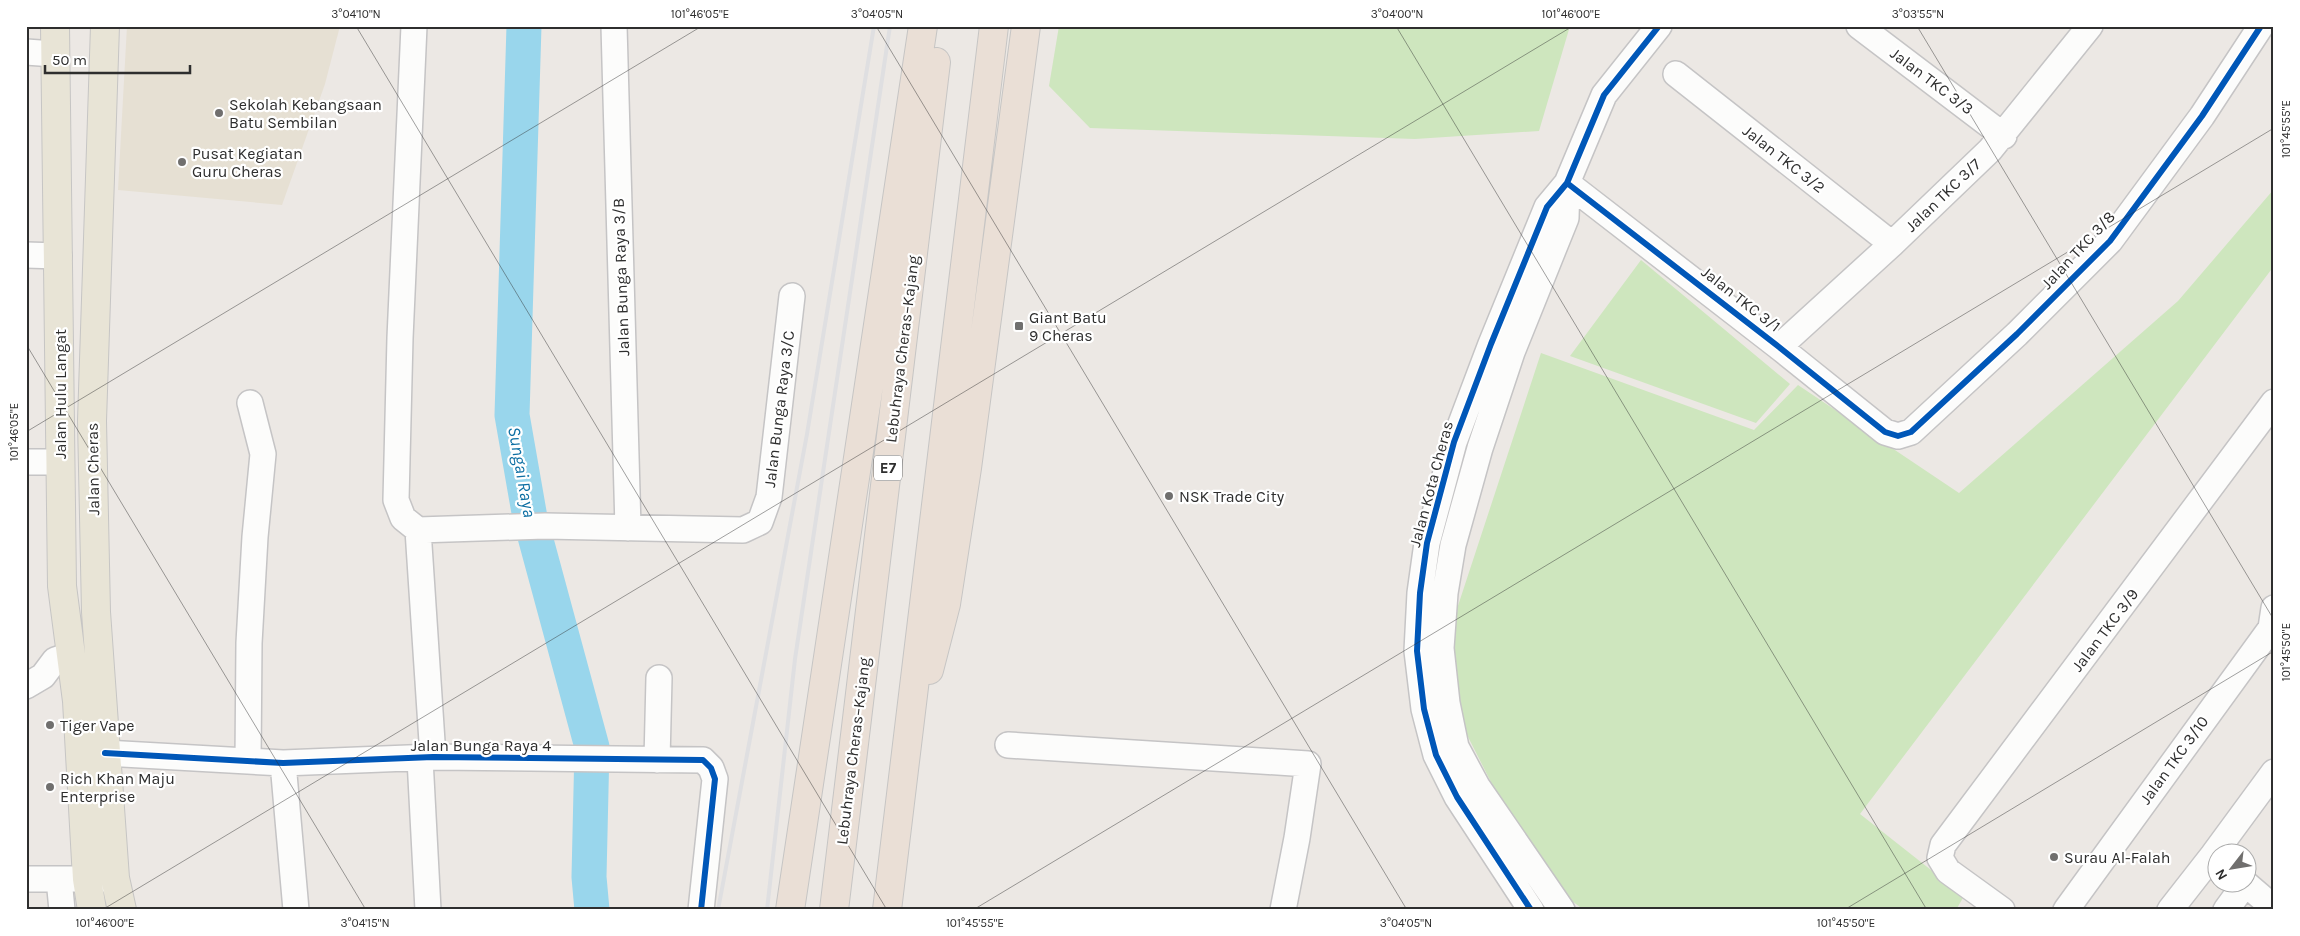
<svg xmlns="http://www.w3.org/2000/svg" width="2300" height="936" font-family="Karla,sans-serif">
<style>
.education{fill:#e6e0d3}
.green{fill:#cee6be}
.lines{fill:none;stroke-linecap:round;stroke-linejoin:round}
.river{stroke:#99d6ec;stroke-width:35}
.minor-casing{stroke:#c5c4c5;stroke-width:28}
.major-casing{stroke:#c6c5c4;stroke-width:30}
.highway-casing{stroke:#c6c5c4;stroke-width:30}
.minor{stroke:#fcfcfb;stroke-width:25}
.major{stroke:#e8e4d6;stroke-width:28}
.highway{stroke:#eadfd6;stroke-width:28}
.rail{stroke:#dfdfe1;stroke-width:4}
.cycleway-casing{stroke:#fff;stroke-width:9}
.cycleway{stroke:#0057b8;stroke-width:6}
.ticks{fill:none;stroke:#2e2e2e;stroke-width:1;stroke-opacity:0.45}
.poi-dot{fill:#706f6e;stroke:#fff;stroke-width:2}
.labels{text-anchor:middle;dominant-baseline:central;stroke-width:4.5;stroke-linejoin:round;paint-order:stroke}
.shield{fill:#fff;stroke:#6d6d6d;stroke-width:1}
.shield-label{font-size:15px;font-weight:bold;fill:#2e2e2e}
.street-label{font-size:16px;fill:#2e2e2e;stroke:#fff}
.poi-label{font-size:16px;fill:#2e2e2e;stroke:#fff;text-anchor:start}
.water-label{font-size:18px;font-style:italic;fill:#0d6fa3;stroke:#fff}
.neatline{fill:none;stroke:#2e2e2e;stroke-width:2}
.ticks-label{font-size:12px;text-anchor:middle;fill:#2e2e2e}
</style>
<rect width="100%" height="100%" fill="#ece8e4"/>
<!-- education -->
<path class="education" d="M127 26H340L325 84 282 205 118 190Z"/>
<!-- green -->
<path class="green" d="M1059 26H1570L1539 131 1415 139 1090 128 1049 86Z
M2274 189V266L1860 814 1964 896 1956 910H1584L1568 898 1495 790 1462 725 1452 624 1541 353 1754 430 1798 385 1959 493 2178 301Z
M1641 260 1790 384 1756 423 1570 356Z"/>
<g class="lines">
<!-- river -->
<path class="river" d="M524 26 512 415 530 518 592 747 589 877 592 910"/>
<!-- minor casing -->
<g class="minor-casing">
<path id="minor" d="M414 26 400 338 396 500 403 518 418 530 433 757
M614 26 628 528
M1859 26 2004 136
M26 52 54 54
M1676 74 1892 244
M1567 183 1779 347 1885 432 1898 436 1911 432 2017 334 2110 241 2202 116 2261 26
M26 255 59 256
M1779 347 1892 244 1990 150 2090 26
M26 462H60
M418 530 545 526 743 530 760 522 769 497 792 296
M26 686 43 676 55 660 70 655
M1008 745 1308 764 1297 838 1283 910
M105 753 283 763 433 757 703 760 711 768 715 779 701 910
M420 759 428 910
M657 760 659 678
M248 761 249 643 255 537 263 454 250 403
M283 763 296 910
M26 879H108
M59 879 62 910
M2246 884 2274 908
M1531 910 1457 797 1436 755 1424 709 1417 651 1420 593 1427 543 1454 442 1491 344 1547 207 1567 183 1604 95 1659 26
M1562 910 1477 786 1456 747 1447 703 1441 648 1445 593 1453 545 1480 448 1512 352 1566 218 1567 183
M2002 910 1948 871 1940 858 1943 845 2274 402
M2066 910 2271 628 2274 608
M2170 910 2213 855 2274 772
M2226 910 2245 884"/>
</g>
<!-- major casing -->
<g class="major-casing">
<path id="major" d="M55 26 62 586 77 701 87 879 92 910
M105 26 92 421 96 612 115 878 122 910"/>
</g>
<!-- highway casing -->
<g class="highway-casing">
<path id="highway" d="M929 670 946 604 967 468 1026 26
M790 910 923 26
M834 910 936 62
M887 910 994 26"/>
</g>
<!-- minor -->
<use href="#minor" class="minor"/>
<!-- major -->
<use href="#major" class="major"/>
<!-- highway -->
<use href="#highway" class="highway"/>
<!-- rail -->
<path class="rail" d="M718 910 807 434 874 26
M767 910 795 659 890 26"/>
<!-- cycleway casing -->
<g class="cycleway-casing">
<path id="cycleway" d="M1567 183 1779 347 1885 432 1898 436 1911 432 2017 334 2110 241 2202 116 2261 26
M105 753 283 763 433 757 703 760 711 768 715 779 701 910
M1531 910 1457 797 1436 755 1424 709 1417 651 1420 593 1427 543 1454 442 1491 344 1547 207 1567 183 1604 95 1659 26"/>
</g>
<!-- cycleway -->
<use href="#cycleway" class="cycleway"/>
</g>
<!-- ticks -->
<path class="ticks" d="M356 26 887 910M876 26 1407 910M1396 26 1927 910M1917 26 2274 620M26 344 366 910M26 432 702 26M102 910 1573 26M973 910 2274 128M1844 910 2274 651"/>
<!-- markers -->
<g class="poi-dot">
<circle cx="219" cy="113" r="5"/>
<circle cx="182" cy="162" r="5"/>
<rect x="1014" y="321" width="10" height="10" rx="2.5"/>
<circle cx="1169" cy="496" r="5"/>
<circle cx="50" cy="725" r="5"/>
<circle cx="50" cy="787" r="5"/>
<circle cx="2054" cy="857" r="5"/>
</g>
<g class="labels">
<!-- shield labels -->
<rect class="shield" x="874" y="455.5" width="28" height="25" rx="4"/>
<g class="shield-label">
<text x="888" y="468">E7</text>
</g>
<!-- street labels -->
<g class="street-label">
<text transform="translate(1932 81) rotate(37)">Jalan TKC 3/3</text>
<text transform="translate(1784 159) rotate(38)">Jalan TKC 3/2</text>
<text transform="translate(1943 195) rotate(-44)">Jalan TKC 3/7</text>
<text transform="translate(2078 250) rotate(-47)">Jalan TKC 3/8</text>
<text transform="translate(621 277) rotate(-92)">Jalan Bunga Raya 3/B</text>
<text transform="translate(1741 299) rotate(38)">Jalan TKC 3/1</text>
<text transform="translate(902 349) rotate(-83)">Lebuhraya Cheras–Kajang</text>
<text transform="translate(60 394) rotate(-90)">Jalan Hulu Langat</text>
<text transform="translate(779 409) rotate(-83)">Jalan Bunga Raya 3/C</text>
<text transform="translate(93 469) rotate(-91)">Jalan Cheras</text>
<text transform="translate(1431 484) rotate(-75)">Jalan Kota Cheras</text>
<text transform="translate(2105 630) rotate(-53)">Jalan TKC 3/9</text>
<text x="481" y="745">Jalan Bunga Raya 4</text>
<text transform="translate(853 751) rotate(-83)">Lebuhraya Cheras–Kajang</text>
<text transform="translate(2174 760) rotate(-54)">Jalan TKC 3/10</text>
</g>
<!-- poi labels -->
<g class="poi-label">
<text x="229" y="104">Sekolah Kebangsaan<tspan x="229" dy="18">Batu Sembilan</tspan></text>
<text x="192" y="153">Pusat Kegiatan<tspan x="192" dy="18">Guru Cheras</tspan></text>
<text x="1029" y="317">Giant Batu<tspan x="1029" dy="18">9 Cheras</tspan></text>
<text x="1179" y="496">NSK Trade City</text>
<text x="60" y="725">Tiger Vape</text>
<text x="60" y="778">Rich Khan Maju<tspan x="60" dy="18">Enterprise</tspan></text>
<text x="2064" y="857">Surau Al-Falah</text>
</g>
<!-- water labels -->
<g class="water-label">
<text transform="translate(522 472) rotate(80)">Sungai Raya</text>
</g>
</g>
<!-- border -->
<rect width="2300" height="936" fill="none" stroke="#ffffff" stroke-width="55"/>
<!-- north arrow -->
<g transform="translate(2232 868) rotate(239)"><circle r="24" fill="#ffffff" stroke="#ababab"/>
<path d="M0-4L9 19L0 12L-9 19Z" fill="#706f6e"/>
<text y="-8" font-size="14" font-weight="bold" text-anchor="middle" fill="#2e2e2e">N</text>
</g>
<!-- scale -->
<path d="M45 65v8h145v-8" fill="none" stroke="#2e2e2e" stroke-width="2.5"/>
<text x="52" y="65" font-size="15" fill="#2e2e2e" stroke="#ffffff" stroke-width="4" paint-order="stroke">50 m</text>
<rect x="28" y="28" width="2244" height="880" class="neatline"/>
<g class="ticks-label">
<text x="356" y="18">3°04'10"N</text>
<text x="700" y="18">101°46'05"E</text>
<text x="877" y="18">3°04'05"N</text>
<text x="1397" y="18">3°04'00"N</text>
<text x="1571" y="18">101°46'00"E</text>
<text x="1918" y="18">3°03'55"N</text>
<text transform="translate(2286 129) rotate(-90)" y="4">101°45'55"E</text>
<text transform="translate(14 432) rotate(-90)" y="4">101°46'05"E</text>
<text transform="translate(2286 652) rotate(-90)" y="4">101°45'50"E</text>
<text x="105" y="927">101°46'00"E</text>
<text x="365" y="927">3°04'15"N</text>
<text x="975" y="927">101°45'55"E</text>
<text x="1406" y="927">3°04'05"N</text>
<text x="1846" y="927">101°45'50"E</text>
</g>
</svg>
